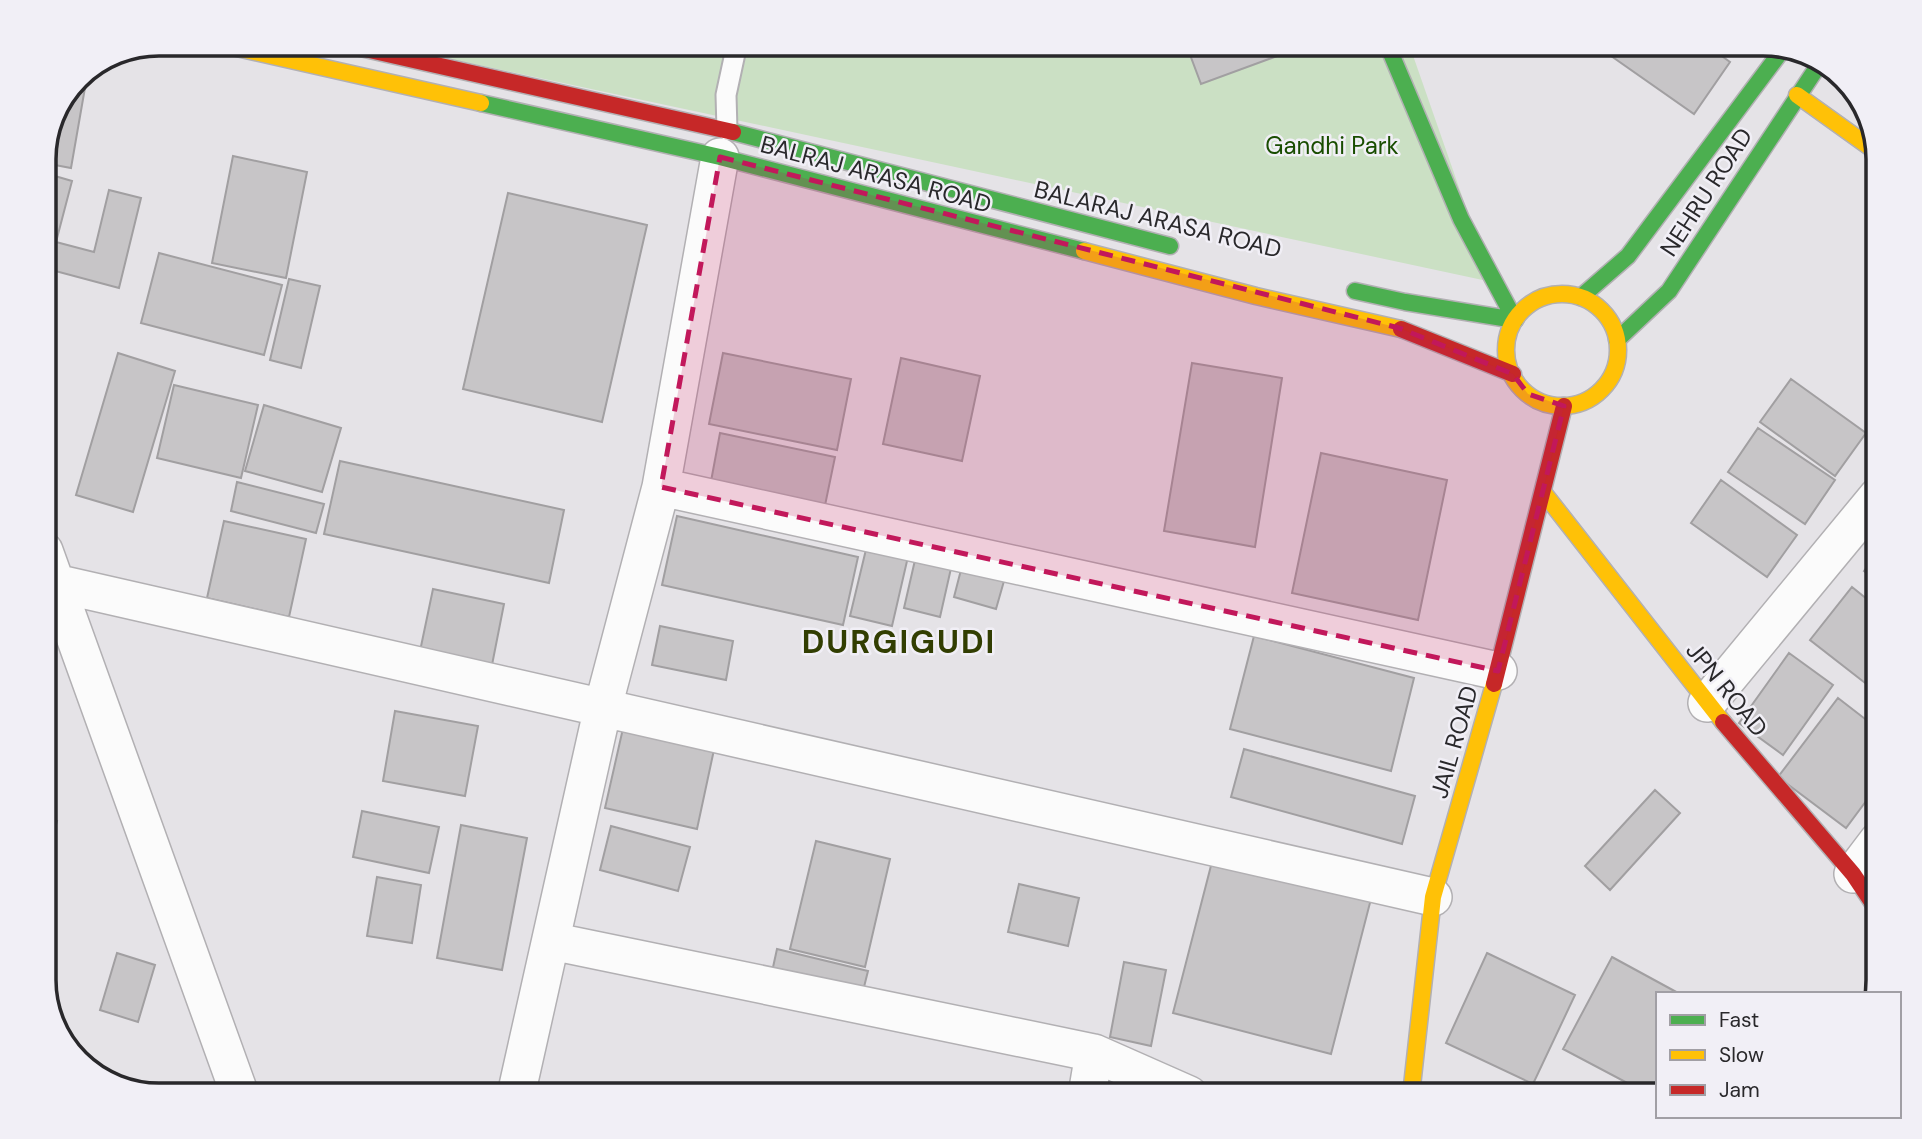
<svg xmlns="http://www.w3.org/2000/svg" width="1922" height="1139" font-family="'DM Sans',sans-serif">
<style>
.green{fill:#cbe0c4}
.building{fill:#c7c5c7;stroke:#a19fa1;stroke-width:2}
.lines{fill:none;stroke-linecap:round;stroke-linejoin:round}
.lane-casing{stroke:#b2b0b3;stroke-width:23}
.street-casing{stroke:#b2b0b3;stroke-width:40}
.fast-casing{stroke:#b2b0b3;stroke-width:19}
.slow-casing{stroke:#b2b0b3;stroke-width:19}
.jam-casing{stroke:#b2b0b3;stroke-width:19}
.lane{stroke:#fbfbfb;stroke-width:19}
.street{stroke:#fbfbfb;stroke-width:37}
.fast{stroke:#4caf50;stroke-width:16}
.slow{stroke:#ffc107;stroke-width:16}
.jam{stroke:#c62828;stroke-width:16}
.marked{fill:#c2185b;fill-opacity:0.2;stroke:#c2185b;stroke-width:5;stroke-dasharray:14 9;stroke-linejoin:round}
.labels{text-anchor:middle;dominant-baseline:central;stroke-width:5;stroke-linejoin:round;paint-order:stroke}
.park-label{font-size:24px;fill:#194d00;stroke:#f1eff6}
.street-label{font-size:24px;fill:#29282b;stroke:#f1eff6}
.district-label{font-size:32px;font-weight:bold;letter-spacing:2px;fill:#323e02;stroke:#f1eff6}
.rim{fill:none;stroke:#29282b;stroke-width:3.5}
</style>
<rect width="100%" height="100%" fill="#e5e3e7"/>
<!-- green -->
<path class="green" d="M381 44H1409L1492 282Z"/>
<!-- building -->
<path class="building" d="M1186 44H1306L1307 45 1201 84Z
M1594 44H1705L1730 62 1694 114Z
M76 80 86 82 71 168 44 163V152Z
M233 156 307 172 286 278 212 263Z
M48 174 72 181 56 242 94 252 109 190 141 198 119 288 44 268V190Z
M508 193 647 225 602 422 463 389Z
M159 253 282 285 264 355 141 323Z
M289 279 320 286 301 368 270 360Z
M118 353 175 371 133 512 76 495Z
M723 353 851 379 837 450 709 424Z
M901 358 980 376 962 461 883 444Z
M1192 363 1282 378 1255 547 1164 531Z
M1791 379 1866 433 1835 476 1760 422Z
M174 385 258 405 241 478 157 458Z
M264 405 341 428 322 492 245 471Z
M1758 428 1835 480 1805 524 1728 472Z
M720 433 835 457 823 515 709 492Z
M1321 453 1447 480 1418 620 1292 593Z
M340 461 564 510 549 583 324 534Z
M1721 480 1797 535 1767 577 1691 523Z
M237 482 324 504 316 533 231 511Z
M677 516 858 557 843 625 662 585Z
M224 521 306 539 289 617 207 598Z
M869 537 910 548 892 626 850 616Z
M918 547 954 555 940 617 904 608Z
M1878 552V582L1864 571Z
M963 562 1006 574 996 609 954 597Z
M1852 587 1878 608V693L1810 640Z
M433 589 504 604 491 670 419 656Z
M660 626 733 641 726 680 652 665Z
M1254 636 1414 678 1391 771 1230 729Z
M1789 653 1833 685 1783 755 1739 723Z
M1838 698 1878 729V785L1846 828 1778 777Z
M395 711 478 726 465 796 383 781Z
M624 724 715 745 697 829 605 808Z
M1244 749 1415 796 1402 844 1231 797Z
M1655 790 1680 813 1610 890 1585 866Z
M362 811 439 827 429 873 353 857Z
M44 817 57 821 44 873Z
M461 825 527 838 502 970 437 958Z
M611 826 690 847 678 891 600 870Z
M816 841 890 859 865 967 790 949Z
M1214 854 1372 895 1331 1054 1173 1013Z
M377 877 421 885 412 943 367 936Z
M1019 884 1079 898 1068 946 1008 932Z
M777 949 868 971 860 1003 770 981Z
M117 953 155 965 138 1022 100 1010Z
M1487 953 1575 995 1533 1084 1446 1043Z
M1612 957 1680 994H1658V1095H1650L1563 1049Z
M1124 962 1166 970 1151 1046 1110 1037Z"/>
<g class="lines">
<!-- lane casing -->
<g class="lane-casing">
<path id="lane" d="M727 130 726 95 737 44"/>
</g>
<!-- street casing -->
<g class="street-casing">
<path id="street" d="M661 487 1498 671
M44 551 240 1095
M55 583 1433 897
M1707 703 1878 496
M1853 874 1878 841
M551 941 1094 1053 1189 1095
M516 1095 603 707 661 487 720 157
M1087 1095 1094 1053"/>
</g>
<!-- fast casing -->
<g class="fast-casing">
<path id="fast" d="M1387 44 1461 219 1515 320
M481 103 720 157 1084 251
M733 132 1170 246
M1355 291 1405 302 1515 320
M1581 297 1628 256 1783 49
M1617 340 1669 291 1822 60"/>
</g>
<!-- slow casing -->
<g class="slow-casing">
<path id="slow" d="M219 44 481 103
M1797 95 1878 153
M1084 251 1256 296 1401 329
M1506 350a56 56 0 1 1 112 0a56 56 0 1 1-112 0Z
M1543 492 1723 722
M1411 1095 1433 897 1494 684"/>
</g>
<!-- jam casing -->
<g class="jam-casing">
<path id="jam" d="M343 44 733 132
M1401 329 1513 374
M1494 684 1564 406
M1723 722 1853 874 1878 911"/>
</g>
<!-- lane -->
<use href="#lane" class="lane"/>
<!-- street -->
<use href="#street" class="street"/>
<!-- fast -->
<use href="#fast" class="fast"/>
<!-- slow -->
<use href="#slow" class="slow"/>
<!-- jam -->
<use href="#jam" class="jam"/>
</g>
<!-- marked area -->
<path class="marked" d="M720 157 1399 328 1513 374 1528 394 1564 406 1498 671 661 487Z"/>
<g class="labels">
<!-- park labels -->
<g class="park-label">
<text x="1332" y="145">Gandhi Park</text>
</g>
<!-- street labels -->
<g class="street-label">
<text transform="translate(876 174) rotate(15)">BALRAJ ARASA ROAD</text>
<text transform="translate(1706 192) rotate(-57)">NEHRU ROAD</text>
<text transform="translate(1158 219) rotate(14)">BALARAJ ARASA ROAD</text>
<text transform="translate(1727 689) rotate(51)">JPN ROAD</text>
<text transform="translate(1454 742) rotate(-74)">JAIL ROAD</text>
</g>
<!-- district labels -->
<g class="district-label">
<text x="899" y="642">DURGIGUDI</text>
</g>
</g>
<!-- crop -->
<path d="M0 0H1922V1139H0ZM159 56H1763A103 103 0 0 1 1866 159V980A103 103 0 0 1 1763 1083H159A103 103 0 0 1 56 980V159A103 103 0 0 1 159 56Z" fill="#f1eff6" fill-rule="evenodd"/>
<path class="rim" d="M159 56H1763A103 103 0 0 1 1866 159V980A103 103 0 0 1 1763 1083H159A103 103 0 0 1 56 980V159A103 103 0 0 1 159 56Z"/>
<!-- legend -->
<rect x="1656" y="992" width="245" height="126" fill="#f1eff6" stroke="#a19fa5" stroke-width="2"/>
<rect x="1670" y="1015" width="35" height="10" fill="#4caf50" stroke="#a19fa5" stroke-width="2"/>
<text x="1719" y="1027" font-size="21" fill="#29282b">Fast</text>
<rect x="1670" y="1050" width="35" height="10" fill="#ffc107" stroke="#a19fa5" stroke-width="2"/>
<text x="1719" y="1062" font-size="21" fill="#29282b">Slow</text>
<rect x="1670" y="1085" width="35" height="10" fill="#c62828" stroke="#a19fa5" stroke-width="2"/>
<text x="1719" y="1097" font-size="21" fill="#29282b">Jam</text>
</svg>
